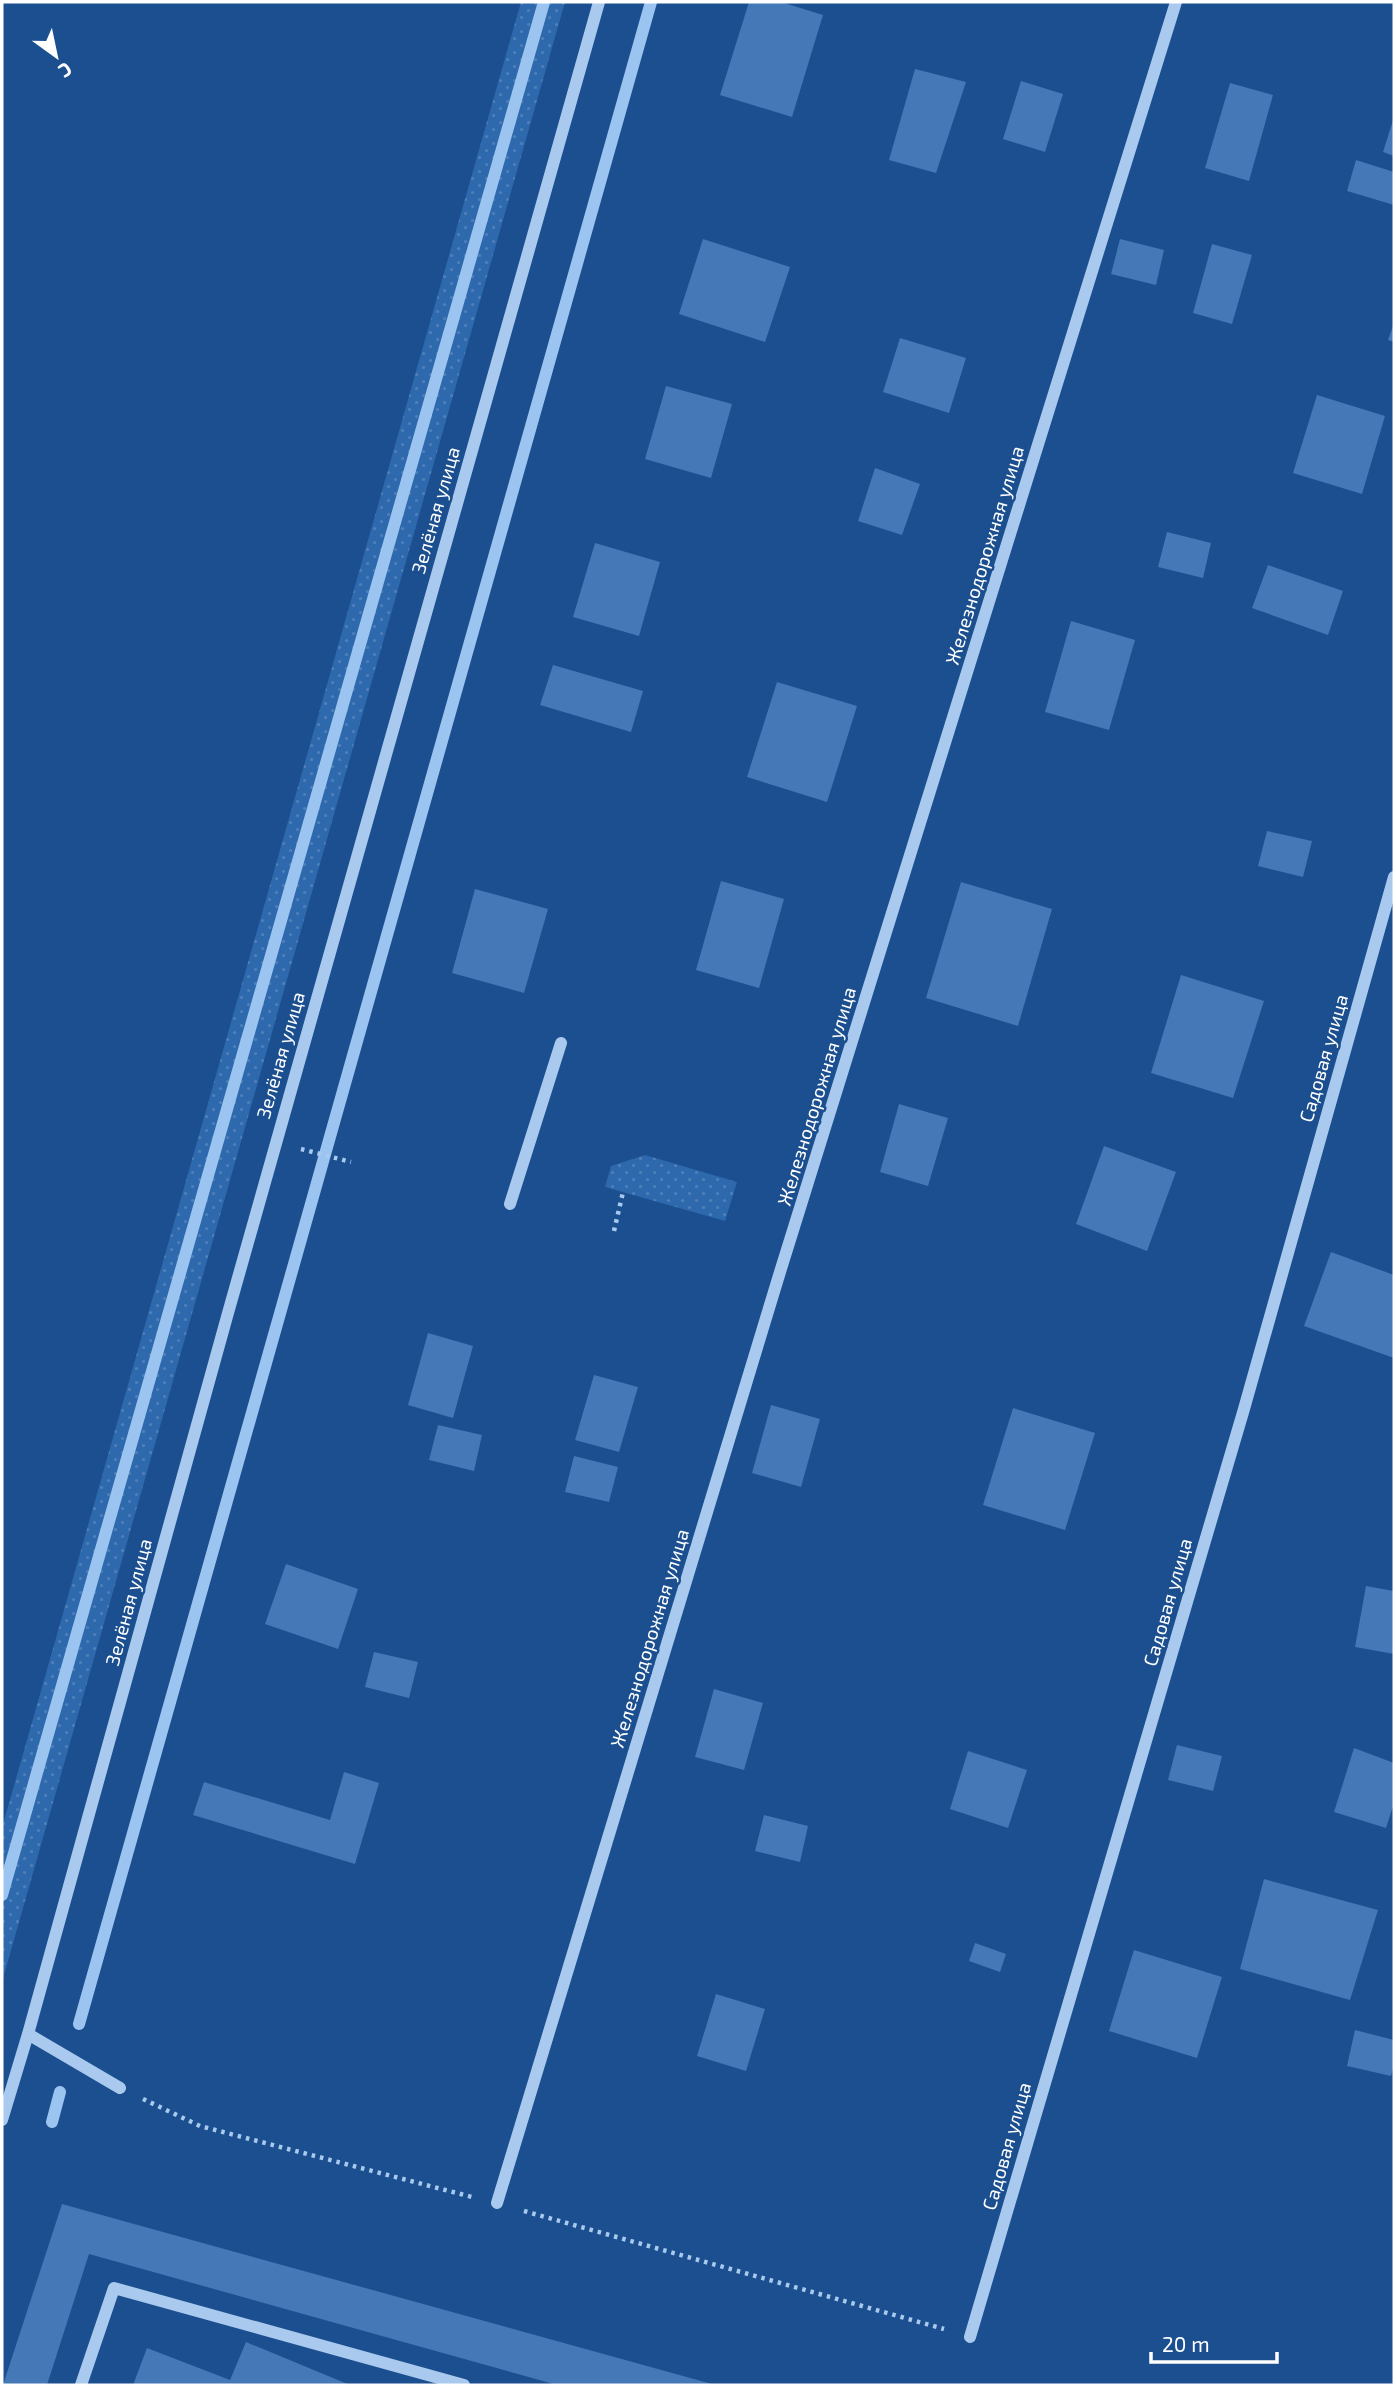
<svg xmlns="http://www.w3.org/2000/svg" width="1396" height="2387" font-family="'Exo 2',sans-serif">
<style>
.grass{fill:url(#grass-dots)}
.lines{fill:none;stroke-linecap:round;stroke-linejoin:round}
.stream{stroke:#9cc4f0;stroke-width:12}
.building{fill:#4478b7}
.path{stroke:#a9c9ee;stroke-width:4.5;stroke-dasharray:3.5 5;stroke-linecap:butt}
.minor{stroke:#a9c9ee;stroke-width:12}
.labels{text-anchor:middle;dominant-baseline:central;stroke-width:5;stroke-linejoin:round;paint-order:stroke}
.street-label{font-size:19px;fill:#fff;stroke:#1b4f8f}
</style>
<defs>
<pattern id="grass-dots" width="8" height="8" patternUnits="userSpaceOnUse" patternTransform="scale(1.75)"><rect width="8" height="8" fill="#2e69ad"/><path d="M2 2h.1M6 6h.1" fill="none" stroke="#4d80b9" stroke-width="1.8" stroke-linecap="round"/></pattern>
</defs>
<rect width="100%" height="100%" fill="#1b4f8f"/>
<!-- grass -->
<path class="grass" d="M521 2H565L2 1982V1828Z
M645 1155 737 1182 725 1221 605 1187 611 1166Z"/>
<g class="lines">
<!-- stream -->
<path class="stream" d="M2 1895 544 2
M79 2024 651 2
M52 2122 60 2092"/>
</g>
<!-- building -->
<path class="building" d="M749 2H781L823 15 792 117 720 95Z
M915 69 966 82 936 173 889 160Z
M1021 81 1063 94 1045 152 1003 139Z
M1230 83 1273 95 1249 181 1205 168Z
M1394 117V156L1383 152Z
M1356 160 1394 172V205L1347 191Z
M703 239 790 267 765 342 679 314Z
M1120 239 1164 250 1156 285 1111 274Z
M1212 244 1252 255 1232 324 1193 313Z
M1394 323V342L1388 340Z
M900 338 966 358 949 413 883 392Z
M666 386 732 404 711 478 645 459Z
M1317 395 1385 416 1362 494 1293 473Z
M875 468 920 484 902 535 858 521Z
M1167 532 1211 543 1203 578 1158 567Z
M595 543 660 562 639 636 573 617Z
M1268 565 1343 591 1328 635 1252 608Z
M1071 621 1135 640 1109 730 1045 712Z
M553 665 643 691 631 732 540 705Z
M777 682 857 706 827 802 747 777Z
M1267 831 1312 841 1303 877 1258 866Z
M721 881 784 899 759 988 696 970Z
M961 882 1052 909 1018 1026 926 998Z
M475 889 548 909 524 993 452 973Z
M1181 975 1264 1001 1233 1098 1151 1073Z
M899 1104 948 1118 928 1186 880 1172Z
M1104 1146 1176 1172 1147 1251 1076 1224Z
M1331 1252 1394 1275V1358L1304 1326Z
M428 1333 473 1346 453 1418 408 1405Z
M594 1375 638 1387 619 1452 575 1440Z
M771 1405 820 1419 801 1487 752 1473Z
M1013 1408 1095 1433 1065 1530 983 1505Z
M438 1425 482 1435 474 1471 429 1460Z
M574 1456 618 1467 609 1502 565 1492Z
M286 1564 358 1589 338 1649 265 1624Z
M1366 1586 1394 1591V1654L1355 1647Z
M374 1652 418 1662 409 1698 365 1687Z
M714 1689 763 1703 744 1770 695 1757Z
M1177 1745 1222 1756 1213 1791 1168 1780Z
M1354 1748 1394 1763V1803L1386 1828 1334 1812Z
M968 1751 1027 1770 1008 1828 950 1809Z
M344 1772 379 1783 355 1864 193 1815 204 1782 330 1820Z
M764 1815 808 1826 800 1862 755 1851Z
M1264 1879 1378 1910 1350 2000 1240 1969Z
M975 1943 1006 1954 1000 1972 969 1961Z
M1134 1950 1222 1977 1197 2058 1109 2031Z
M716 1994 765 2009 746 2071 697 2056Z
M1355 2030 1394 2040V2065L1391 2076 1347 2066Z
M62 2204 712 2384V2385H557L89 2254 47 2385H3Z
M246 2342 350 2385H133L147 2348 230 2380Z"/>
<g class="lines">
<!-- path -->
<path class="path" d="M301 1149 351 1162
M614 1231 623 1192
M143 2099 200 2126 472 2197
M524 2211 944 2329"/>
<!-- minor -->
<path class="minor" d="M510 1204 561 1043
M28 2034 120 2088
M2 2120 28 2034 228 1313 599 2
M497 2203 780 1272 1176 2
M970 2337 1244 1409 1394 877
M81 2385 114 2288 464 2385"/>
</g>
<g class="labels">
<!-- street labels -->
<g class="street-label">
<text transform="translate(435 510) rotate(-74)">Зелёная улица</text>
<text transform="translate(984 555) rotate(-73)">Железнодорожная улица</text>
<text transform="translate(280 1055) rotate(-74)">Зелёная улица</text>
<text transform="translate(1323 1058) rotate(-74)">Садовая улица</text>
<text transform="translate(816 1096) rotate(-73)">Железнодорожная улица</text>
<text transform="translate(128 1602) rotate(-75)">Зелёная улица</text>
<text transform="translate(1167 1602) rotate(-74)">Садовая улица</text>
<text transform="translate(649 1638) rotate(-73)">Железнодорожная улица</text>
<text transform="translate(1006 2146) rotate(-74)">Садовая улица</text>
</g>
</g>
<!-- border -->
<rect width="1396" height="2387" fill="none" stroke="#ffffff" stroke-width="7"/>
<!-- north arrow -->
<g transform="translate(56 56) rotate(147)" stroke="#1b4f8f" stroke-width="5" paint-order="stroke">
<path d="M0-5L12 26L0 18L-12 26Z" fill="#ffffff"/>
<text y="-10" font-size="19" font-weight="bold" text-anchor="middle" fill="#ffffff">С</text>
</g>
<!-- scale -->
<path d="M1151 2352v10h126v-10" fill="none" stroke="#ffffff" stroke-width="3.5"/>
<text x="1162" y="2352" font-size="21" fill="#ffffff" stroke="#1b4f8f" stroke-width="5" paint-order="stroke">20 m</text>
</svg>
